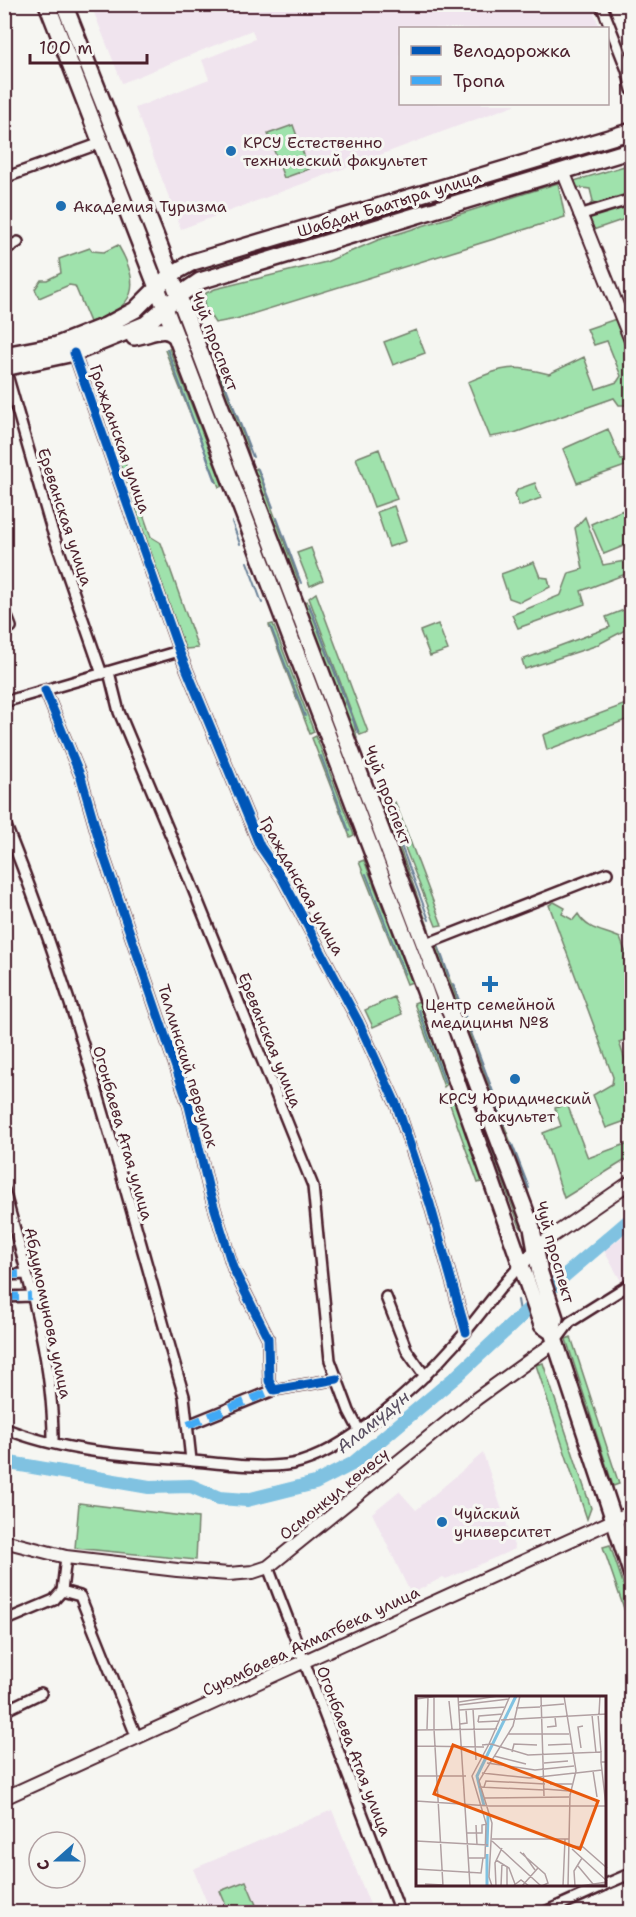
<svg xmlns="http://www.w3.org/2000/svg" width="636" height="1917" font-family="'Shantell Sans',sans-serif">
<style>
.built{fill:#f0e4ee}
.green{fill:#9fe2ac;stroke:#74806c;stroke-width:1.5}
.lines{fill:none;stroke-linecap:round;stroke-linejoin:round}
.stream{stroke:#6a8198;stroke-width:2}
.river{stroke:#80c2e1;stroke-width:14}
.minor-casing{stroke:#4a1f2b;stroke-width:14}
.tertiary-casing{stroke:#4a1f2b;stroke-width:16}
.primary-casing{stroke:#4a1f2b;stroke-width:20}
.minor{stroke:#f6f6f2;stroke-width:9}
.tertiary{stroke:#f6f6f2;stroke-width:12}
.primary{stroke:#f6f6f2;stroke-width:15}
.quiet{stroke:#3fa9f5;stroke-width:8;stroke-dasharray:15 8;stroke-linecap:butt}
.cycleway-casing{stroke:#f6f6f2;stroke-width:13}
.cycleway{stroke:#0057b8;stroke-width:9}
.poi-dot{fill:#1f6fb2;stroke:#f6f6f2;stroke-width:2}
.labels{text-anchor:middle;dominant-baseline:central;stroke-width:6;stroke-linejoin:round;paint-order:stroke}
.poi-label{font-size:16px;fill:#4a1f2b;stroke:#f6f6f2;text-anchor:start}
.street-label{font-size:16px;fill:#4a1f2b;stroke:#f6f6f2}
.water-label{font-size:18px;font-style:italic;fill:#5a5062;stroke:#f6f6f2}
.inset-river{fill:none;stroke:#80c2e1;stroke-width:3}
.inset-road{fill:none;stroke:#b1a0a2;stroke-width:1.5}
.view{fill:#e8590c;fill-opacity:0.15;stroke:#e8590c;stroke-width:3}
.inset-edge{fill:none;stroke:#4a1f2b;stroke-width:3}
</style>
<rect width="100%" height="100%" fill="#f6f6f2"/>
<filter id="ink" filterUnits="userSpaceOnUse"><feTurbulence type="fractalNoise" baseFrequency=".0167" numOctaves="2"/><feDisplacementMap in="SourceGraphic" scale="12" xChannelSelector="R" yChannelSelector="G"/><feConvolveMatrix kernelMatrix="1 2 1 2 8 2 1 2 1" color-interpolation-filters="sRGB"/></filter>
<g filter="url(#ink)">
<!-- built -->
<path class="built" d="M591 4 600 28H400V104H517L181 229 135 108 209 79 202 60 255 39 252 30 122 83 91 5Z
M631 1229V1274L621 1281 604 1251Z
M483 1453 515 1549 446 1579 443 1577 406 1597 404 1592 409 1590 372 1513 399 1491 416 1510Z
M332 1810 373 1912H211L193 1869Z"/>
<!-- green -->
<path class="green" d="M293 125 309 169 284 178 268 134Z
M631 139V147L202 274 200 268Z
M631 164V217L593 230 585 211 593 201 590 189 575 187 574 181Z
M558 183 565 217 236 319 215 323 204 306 206 293 215 289 326 262 378 240Z
M118 245C142 286 136 308 90 322L75 286 69 285 39 298 35 289 41 280H47L61 273 59 259 90 248 92 251 104 252Z
M616 319 631 360V405H619L614 398 514 433 490 437 468 382C505 367 510 364 549 374L584 357 596 389 617 382 621 376 607 341 594 345 587 329Z
M416 330 425 353 393 365 384 342Z
M205 335 247 444 250 459 247 460 200 337Z
M189 336 333 725 328 727 184 338Z
M169 348 223 486 219 487 165 350Z
M608 429 621 460 631 459V464L577 483 563 449Z
M115 434 151 537 161 543 198 648 185 649 109 437Z
M379 449 397 499 374 507 356 458Z
M257 468 297 576 300 591H296L251 471Z
M535 483 541 498 519 506 515 494 518 489Z
M394 506 406 541 389 547 377 512Z
M623 510 631 530V543L604 554 591 524Z
M585 517 603 565 631 560V572L581 591 585 604 518 628 512 615 561 595 569 573 583 569 575 528Z
M311 548 323 580 310 586 297 553Z
M534 562 540 577 548 578 550 587 520 602 509 598 501 574Z
M316 593 368 732 360 735 309 598Z
M307 601 354 723 357 738H353L302 603Z
M631 607V627L595 646 525 669 522 660 610 627 606 617Z
M273 624 314 732 310 734 269 625Z
M438 624 448 650 430 656 420 631Z
M631 702V718L547 750 543 735Z
M316 736 354 835 350 837 312 738Z
M378 787 429 929 425 934 373 789Z
M395 802 401 817 442 925 436 926 388 805Z
M364 860 412 982 407 984 359 862Z
M554 902 565 908 562 914 573 920 578 914C588 931 603 930 620 938L631 966V1038L619 1042 629 1072 631 1073V1119L606 1128 593 1095 612 1084 613 1077 549 905Z
M436 943 527 1186 530 1200 527 1201 431 946Z
M436 989 524 1224V1228H521L519 1224 431 990Z
M394 997 402 1014 373 1027 365 1010Z
M419 1001 448 1083 444 1087 414 1003Z
M454 1097 484 1181 478 1183 448 1099Z
M567 1104 588 1158 631 1142 632 1156 564 1198 543 1133 561 1126 555 1108Z
M571 1337 619 1484 613 1486 566 1339Z
M543 1363 591 1508 587 1519 536 1365Z
M79 1503 198 1518 196 1560 75 1548Z
M610 1545 631 1607V1629L603 1547Z
M246 1881 259 1912H229L220 1891Z"/>
<g class="lines">
<!-- stream -->
<path class="stream" d="M209 343 253 457
M167 349 216 482
M258 469 273 507
M277 518 301 583
M232 522 240 544
M247 562 262 603
M309 604 358 732
M271 627 305 716
M321 756 349 831
M386 806 391 818
M393 824 429 920
M366 874 405 974
M438 945 449 976
M453 984 505 1124
M419 1010 445 1083
M512 1144 529 1188
M557 1264 561 1279
M518 1300 521 1317"/>
<!-- river -->
<path class="river" d="M4 1462 149 1487 191 1486 219 1498 247 1500 315 1483 352 1464 458 1375 563 1277 632 1218"/>
<!-- minor casing -->
<g class="minor-casing">
<path id="minor" d="M601 4 627 70 632 90
M4 178 101 143
M579 215 632 199
M4 250 18 242
M74 353 179 651 260 846 282 878 358 1021 397 1106 430 1204 466 1332
M5 368 51 527 102 674
M4 609 11 627
M109 672 119 712 189 879 313 1186 330 1360 349 1411 359 1430
M45 690 81 777 103 854 189 1106 209 1190 233 1268 268 1338 269 1381 274 1390 337 1379
M4 702 179 651
M4 821C80 1007 128 1203 184 1396L191 1460
M426 944 607 873
M4 1190C26 1270 54 1360 53 1443
M4 1275 27 1274
M4 1297 31 1296
M386 1297 407 1351 425 1376
M555 1342 570 1322 632 1283
M188 1425 274 1390
M4 1428C57 1450 118 1455 174 1459 212 1462 255 1470 292 1464 343 1455 421 1383 455 1344 479 1318 497 1289 522 1264
M66 1557 62 1591 80 1596 137 1738
M268 1567 400 1912
M4 1621 54 1600 62 1591
M4 1711 41 1693
M604 1885 632 1873
M545 1912 603 1886"/>
</g>
<!-- tertiary casing -->
<g class="tertiary-casing">
<path id="tertiary" d="M563 171 632 343
M522 1264 545 1241 632 1181
M4 1541 66 1557 177 1570 229 1574 253 1572 268 1567 476 1399 555 1342
M4 1798 632 1512"/>
</g>
<!-- primary casing -->
<g class="primary-casing">
<path id="primary" d="M47 4 177 339 425 991 542 1325 552 1332
M64 4 162 252 532 1228 540 1273 555 1318 552 1332 632 1575
M134 337C150 335 166 323 177 338
M4 355 57 345 105 326 135 310 170 275 193 262 632 131
M4 368 74 353 146 324 178 296 200 281 632 150"/>
</g>
<!-- minor -->
<use href="#minor" class="minor"/>
<!-- tertiary -->
<use href="#tertiary" class="tertiary"/>
<!-- primary -->
<use href="#primary" class="primary"/>
<!-- quiet -->
<path class="quiet" d="M4 1275 27 1274
M4 1297 31 1296
M188 1425 274 1390"/>
<!-- cycleway casing -->
<g class="cycleway-casing">
<path id="cycleway" d="M74 353 179 651 260 846 282 878 358 1021 397 1106 430 1204 466 1332
M45 690 81 777 103 854 189 1106 209 1190 233 1268 268 1338 269 1381 274 1390 337 1379"/>
</g>
<!-- cycleway -->
<use href="#cycleway" class="cycleway"/>
</g>
</g>
<!-- markers -->
<g class="poi-dot">
<circle cx="231" cy="151" r="6"/>
<circle cx="61" cy="206" r="6"/>
<path d="M487 975h6v6h6v6h-6v6h-6v-6h-6v-6h6z"/>
<circle cx="515" cy="1079" r="6"/>
<circle cx="442" cy="1522" r="6"/>
</g>
<g class="labels">
<!-- poi labels -->
<g class="poi-label">
<text x="243" y="142">КРСУ Естественно<tspan x="243" dy="18">технический факультет</tspan></text>
<text x="73" y="206">Академия Туризма</text>
<text x="490" y="1004" text-anchor="middle">Центр семейной<tspan x="490" dy="18">медицины №8</tspan></text>
<text x="515" y="1098" text-anchor="middle">КРСУ Юридический<tspan x="515" dy="18">факультет</tspan></text>
<text x="454" y="1513">Чуйский<tspan x="454" dy="18">университет</tspan></text>
</g>
<!-- street labels -->
<g class="street-label">
<text transform="translate(389 204) rotate(-17)">Шабдан Баатыра улица</text>
<text transform="translate(215 341) rotate(69)">Чуй проспект</text>
<text transform="translate(120 439) rotate(71)">Гражданская улица</text>
<text transform="translate(65 517) rotate(72)">Ереванская улица</text>
<text transform="translate(388 795) rotate(69)">Чуй проспект</text>
<text transform="translate(302 886) rotate(61)">Гражданская улица</text>
<text transform="translate(270 1040) rotate(68)">Ереванская улица</text>
<text transform="translate(188 1066) rotate(73)">Таллинский переулок</text>
<text transform="translate(123 1133) rotate(74)">Огонбаева Атая улица</text>
<text transform="translate(555 1252) rotate(74)">Чуй проспект</text>
<text transform="translate(48 1313) rotate(78)">Абдумомунова улица</text>
<text transform="translate(334 1494) rotate(-39)">Осмонкул көчөсү</text>
<text transform="translate(311 1641) rotate(-25)">Суюмбаева Ахматбека улица</text>
<text transform="translate(354 1751) rotate(69)">Огонбаева Атая улица</text>
</g>
<!-- water labels -->
<g class="water-label">
<text transform="translate(373 1422) rotate(-39)">Аламүдүн</text>
</g>
</g>
<!-- overview -->
<g transform="translate(416 1696)">
<rect width="190" height="190" fill="#f6f6f2"/>
<path class="inset-river" d="M68 110 61 80 100 0M71 151 72 119M71 190V158"/>
<path class="inset-road" d="M42 0 54 190M125 0 128 100M148 0 160 75 154 99 152 190M0 3 23 0M33 5 36 33M43 6 82 0M43 9 93 3M124 10 148 8M100 12 124 11M57 13 60 64M43 14 90 11M182 18 185 56M183 18 184 0M176 19 180 57M85 24 191 18M62 26 63 20 87 18M62 26 83 25M44 28 51 27 50 14M131 31 140 30 139 21M11 33 12 2M18 33 27 190M18 33V1M0 34 81 33M0 35V136M92 38H153M73 48 94 0M66 49 75 48 112 59 185 56V66H191M132 49 155 48M0 50 68 51M165 52 162 31 167 30M96 56 98 48 121 49M78 60 110 68M185 66 190 110M71 67 119 74 158 70M128 67 152 65M177 75 181 101M66 77 114 82 159 77M160 77 186 74M0 80H50M134 88H156M63 91 128 94M68 91 70 85 129 88M128 93 154 95M68 102 153 101M0 105 74 110H191M60 129 61 149M51 137H66V129L71 128M76 143H153M0 145 72 149M76 145 125 190M154 150 167 151 191 172M156 153 191 185M104 156 129 178 132 187 126 190M107 157 119 174M52 162H69L70 127 56 80 73 48M80 164 93 172 99 188M162 170 177 188M0 173 65 177 67 162M9 188 27 189M76 190 73 181 76 127 63 85 97 30 104 0M80 190 79 167 86 152M85 190 86 167M91 190V170M97 190 105 184 113 190M106 190 122 172M147 190 149 143M159 190 158 175 166 162M164 190 191 186M172 190 191 188"/>
<path class="view" d="M37 49 182 105 164 153 18 98Z"/>
<rect width="190" height="190" class="inset-edge"/>
</g>
<!-- margin -->
<rect width="636" height="1917" fill="none" stroke="#f6f6f2" stroke-width="24"/>
<rect x="12" y="12" width="612" height="1893" fill="none" stroke="#4a1f2b" stroke-width="2" filter="url(#ink)"/>
<!-- legend -->
<rect x="399" y="27" width="210" height="78" fill="#f6f6f2" stroke="#b1a0a2" stroke-width="1.5"/>
<rect x="411" y="46" width="30" height="9" fill="#0057b8" stroke="#b1a0a2" stroke-width="1.5"/>
<text x="453" y="57" font-size="18" fill="#4a1f2b">Велодорожка</text>
<rect x="411" y="76" width="30" height="9" fill="#3fa9f5" stroke="#b1a0a2" stroke-width="1.5"/>
<text x="453" y="87" font-size="18" fill="#4a1f2b">Тропа</text>
<!-- north arrow -->
<g transform="translate(57 1860) rotate(249)"><circle r="28" fill="#f6f6f2" stroke="#b1a0a2" stroke-width="1.5"/>
<path d="M0-4.5L10 22L0 15L-10 22Z" fill="#1f6fb2"/>
<text y="-9" font-size="16" font-weight="bold" text-anchor="middle" fill="#4a1f2b">С</text>
</g>
<!-- scale -->
<path d="M30 54v9h117v-9" fill="none" stroke="#4a1f2b" stroke-width="3"/>
<text x="39" y="54" font-size="18" fill="#4a1f2b" stroke="#f6f6f2" stroke-width="4.5" paint-order="stroke">100 m</text>
</svg>
